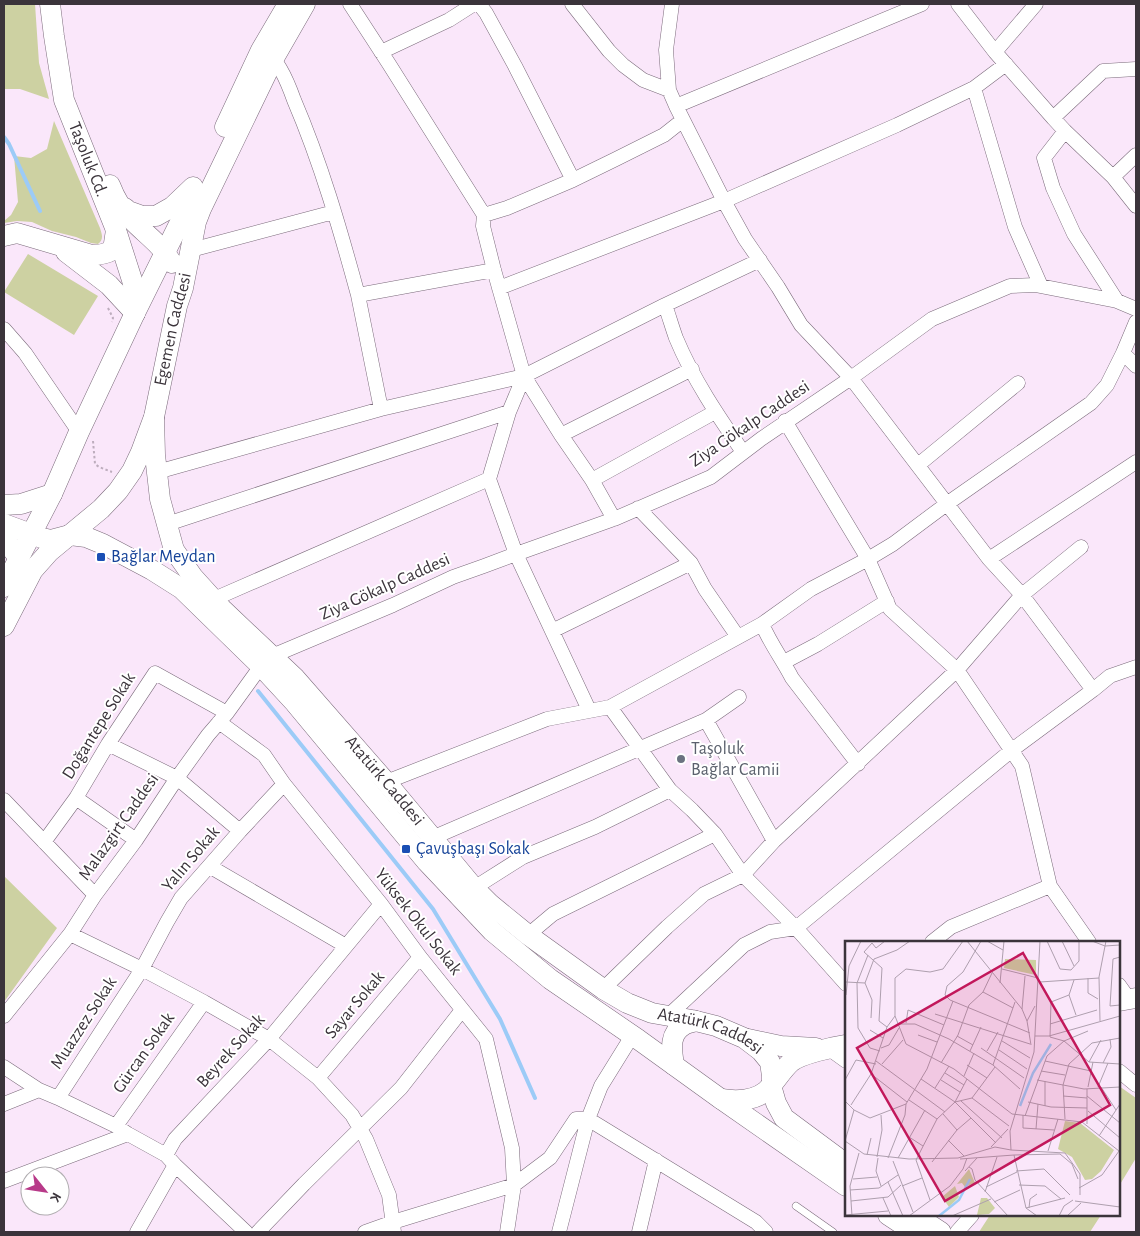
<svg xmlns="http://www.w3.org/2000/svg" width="1140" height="1236" font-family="'Alegreya Sans',sans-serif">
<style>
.green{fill:#cdd1a2}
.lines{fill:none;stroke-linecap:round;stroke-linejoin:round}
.stream{stroke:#9ccbf7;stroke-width:4}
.lane-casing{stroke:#7b6b7b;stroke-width:8}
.street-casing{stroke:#7b6b7b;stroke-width:15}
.secondary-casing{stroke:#7b6b7b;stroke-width:21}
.path{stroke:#bdadbd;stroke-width:2;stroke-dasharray:2.5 2.5;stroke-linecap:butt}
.lane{stroke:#fff;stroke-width:7}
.street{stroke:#fff;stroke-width:14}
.secondary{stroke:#fff;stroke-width:20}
.transit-dot{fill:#1a4fb4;stroke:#fff;stroke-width:2}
.worship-dot{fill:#6b7280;stroke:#fff;stroke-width:2}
.labels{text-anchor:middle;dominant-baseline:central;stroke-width:4;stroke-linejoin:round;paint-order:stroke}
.street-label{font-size:18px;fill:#3b343b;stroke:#fff}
.transit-label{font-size:18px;fill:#164399;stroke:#fff;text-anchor:start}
.worship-label{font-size:18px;fill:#5b616d;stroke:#fff;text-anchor:start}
.inset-river{fill:none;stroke:#9ccbf7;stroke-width:2.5}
.inset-road{fill:none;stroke:#ae9fae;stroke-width:1}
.view{fill:#c2185b;fill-opacity:0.15;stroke:#c2185b;stroke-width:2.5}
.inset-edge{fill:none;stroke:#3b343b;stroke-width:2.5}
</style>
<rect width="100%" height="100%" fill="#fae7fa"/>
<!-- green -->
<path class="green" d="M4 4H35L39 63 49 99 20 89H4Z
M54 121 100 228C102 235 104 239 98 244L91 243 76 237 52 231 32 222 17 221 4 223V221L11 215 18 202 14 156 31 158 47 149Z
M28 254 98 296 74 335 4 292Z
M4 876 57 928 4 1002Z
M1119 1086 1136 1098V1158L1119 1186Z
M990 1215H1101L1090 1232H979Z"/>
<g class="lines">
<!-- stream -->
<path class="stream" d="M4 137 9 144 40 211
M258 691 433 909 500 1019 535 1098"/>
<!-- lane casing -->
<g class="lane-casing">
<path id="lane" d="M796 1206 833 1232"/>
</g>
<!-- street casing -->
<g class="street-casing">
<path id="street" d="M350 4 389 64 484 215 483 226 494 270 524 376 561 435 592 480 614 519
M479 4 486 13 515 66 573 180
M572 4 609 51 623 65 643 80 669 90
M672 4 666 50 669 90 676 106 724 201 745 239 778 287 801 325 851 378 989 559 1022 595 1093 690
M958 4 995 52 1053 118 1065 131 1113 177 1136 206
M381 52 449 20 474 4
M995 52 1036 4
M268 54C280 62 289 86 294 100 321 163 340 229 358 295L494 270
M974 88 1015 227 1041 286
M676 106 922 4
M1053 118 1103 71 1136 69
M1065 131 1044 158 1053 188 1074 234 1117 301
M1113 177 1136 155
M484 215 507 208 573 180 616 159 664 135 683 120
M191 250 334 212
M499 288 724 201 897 125 974 88 1006 64
M358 295 381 409
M665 305C669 316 672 327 676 338 693 379 718 416 743 452
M4 329 25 353 79 432
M1123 353 1136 366
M524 376 509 412 489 479 516 554 589 710
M785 421 868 559 890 609 957 670 1022 766 1050 886 1089 942
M561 435 692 369
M918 465 1018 383
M157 472 381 409 524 376 665 305 760 260
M592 480 715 412
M638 508 691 563 705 589 738 637
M167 524 509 412
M989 559 1136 462
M214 599 489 479
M762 624C770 643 782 659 792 678L858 764
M552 631 691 563
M784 662 818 644 887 601
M610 707 670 790 692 810 715 834 743 875 796 928 846 984
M706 720 774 841
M219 722 264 755 284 784 381 904 420 957 486 1039 512 1148 514 1185 507 1232
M108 744 177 778 240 831
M386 782 547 719 610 707 762 624 811 589 868 559 893 544 948 503 1091 403 1107 385 1123 353 1136 322
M76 798 136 840
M4 800 95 895
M432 838 706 720 739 697
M44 842 76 798 108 744 155 673 227 713
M209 866 346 946
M474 888 523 857 595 827 670 790
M70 934 142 969 204 1002 269 1039 318 1078 352 1115 366 1139 389 1195 394 1232
M528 935 553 914 715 834
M932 942 951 927 1050 886
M1119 985 1129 999
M603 989 667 927 704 894 743 875 774 841 957 670 1022 595 1081 547
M4 1016 70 934 95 895 136 840 177 778 208 735 227 713 261 666 272 656 393 605 453 577 484 566 516 554 614 519 711 477 761 439 851 378 932 319 1010 286 1035 285 1117 301 1136 309
M668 1016 744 945 770 932 796 928 1012 750 1093 690 1110 676 1136 667
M828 1048 846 1061
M4 1067 39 1090 58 1098 116 1126 128 1134 166 1155
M1119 1071 1136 1085
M318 1078 420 957
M58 1098 142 969 167 922 181 898 240 831 284 784
M4 1104 39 1090
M116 1126 204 1002
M175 1165 246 1232
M4 1181 128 1134
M137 1232 175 1165 166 1155 175 1139 269 1039 381 904
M258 1232 304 1184 401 1088 462 1010
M365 1232 393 1222 514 1185 550 1158 576 1119H588L756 1222 766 1232
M559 1232 588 1119 601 1086 632 1036
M639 1232 656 1160
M957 1232 972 1215"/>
</g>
<!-- secondary casing -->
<g class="secondary-casing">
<g id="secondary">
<path id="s1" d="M50 4 54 36 64 100 116 230 132 280 135 293V313"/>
<path d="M225 127 261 50 288 4"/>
<path d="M110 185C115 198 121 209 131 219 146 235 160 243 172 263"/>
<path d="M125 208 128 211 142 216H156L172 207 193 187"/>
<path d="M4 236 17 233 92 255C100 255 106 254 113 250L116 230"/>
<path d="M66 252 109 285 135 313"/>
<path id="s2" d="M154 417 155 455 160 499 174 550 193 577 222 609 295 678 386 782 474 888 490 904 528 935 603 989 627 1003 652 1013 692 1020 716 1026 744 1038 761 1051 770 1062 772 1076V1089L776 1103 784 1118 846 1164"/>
<path d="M4 505 21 504 52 494"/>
<path d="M4 524 42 538 51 540 70 535 86 537 103 544 152 570 182 589 261 666 295 703 427 862 492 931 550 979 639 1040 718 1097 846 1186"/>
<path d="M4 539 19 558"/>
<path d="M4 587 52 494 79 432 135 313 195 192"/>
<path id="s3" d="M4 626 33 570 49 552 101 509 118 491 132 471 141 452 154 417 177 306 183 288 196 222 201 209 274 58 305 4"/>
<path d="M1119 1001 1136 998"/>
<path d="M748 1039 781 1046 816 1048"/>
<path d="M674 1065C672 1051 668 1034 684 1025 687 1023 692 1022 696 1021"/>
<path d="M721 1099C735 1101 754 1101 766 1091 775 1083 781 1071 791 1062 801 1054 833 1047 846 1045"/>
<path d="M888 1215 914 1232"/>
<path d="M915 1215 941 1232"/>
</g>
</g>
<!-- path -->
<path class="path" d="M108 308 113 318 112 322
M93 441 95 464 99 467 112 472"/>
<!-- lane -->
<use href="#lane" class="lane"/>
<!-- street -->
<use href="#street" class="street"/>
<!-- secondary -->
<use href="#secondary" class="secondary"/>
</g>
<!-- markers -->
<g class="transit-dot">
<rect x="96" y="552" width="10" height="10" rx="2.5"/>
<rect x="401" y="844" width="10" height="10" rx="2.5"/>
</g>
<circle class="worship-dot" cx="681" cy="759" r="5"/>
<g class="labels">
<!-- street labels -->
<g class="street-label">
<text stroke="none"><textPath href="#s1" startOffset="161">Taşoluk Cd.</textPath></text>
<text stroke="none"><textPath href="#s3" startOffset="352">Egemen Caddesi</textPath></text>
<text transform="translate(750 424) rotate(-34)">Ziya Gökalp Caddesi</text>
<text transform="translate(385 587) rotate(-24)">Ziya Gökalp Caddesi</text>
<text transform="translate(99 726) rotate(-58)">Doğantepe Sokak</text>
<text stroke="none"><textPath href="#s2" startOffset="448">Atatürk Caddesi</textPath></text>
<text transform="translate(119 827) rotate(-55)">Malazgirt Caddesi</text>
<text transform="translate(191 859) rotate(-50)">Yalın Sokak</text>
<text transform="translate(418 922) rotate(52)">Yüksek Okul Sokak</text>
<text transform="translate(355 1005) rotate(-50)">Sayar Sokak</text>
<text transform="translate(84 1023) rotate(-57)">Muazzez Sokak</text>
<text stroke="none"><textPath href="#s2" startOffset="868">Atatürk Caddesi</textPath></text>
<text transform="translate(231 1051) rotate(-48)">Beyrek Sokak</text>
<text transform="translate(144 1053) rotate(-55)">Gürcan Sokak</text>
</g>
<!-- transit labels -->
<g class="transit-label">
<text x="111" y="557">Bağlar Meydan</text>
<text x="416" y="849">Çavuşbaşı Sokak</text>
</g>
<!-- worship labels -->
<g class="worship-label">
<text x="691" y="749">Taşoluk<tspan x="691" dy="21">Bağlar Camii</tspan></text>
</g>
</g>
<!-- overview -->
<g transform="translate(845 941)">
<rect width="275" height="275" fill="#fae7fa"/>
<path d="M160 18 191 19V34L159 27ZM220 180 235 182 269 209 256 230 247 238 240 239 227 216 213 208ZM124 228 130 242 120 246 117 242 112 243ZM110 245 114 256 104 266 97 256ZM136 257H142L150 267 144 273 132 274Z" fill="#cdd1a2"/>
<path class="inset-river" d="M175 165 188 132 206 103M94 275 114 259 125 238"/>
<path class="inset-road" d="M40 0 31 7 27 2 19 11 37 27 34 80 42 86M118 0 98 28 85 31 61 28 50 37V75L61 103 109 128 167 173 237 181 274 210M122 0 177 68 182 80M136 0 118 31 102 45 100 54 105 59 185 92M142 0 158 9M202 0 215 28 226 29 234 20V0M217 0 229 25M247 0 260 5 275 4M23 14 12 42 13 87 25 107 35 110M275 16 268 18 265 65 275 64M157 28 193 37M243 37V52L253 58M229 39 224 54 231 74M1 41 20 42M195 41 254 37M155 42 159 0M138 51 168 67M1 54 4 25 16 0M224 54 206 61 205 96 219 100 244 121 275 123M177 68 180 35M90 73 185 103M26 77 27 59 20 42 29 18 52 9 65 0M255 80 254 36 261 0M61 82 63 69 99 84M54 83H70L104 98 148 124 175 148M205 83 252 69M25 89 38 97M73 94 92 101M112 95 128 104M190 95H204L275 75M157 100 185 117M186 104 182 80 190 65M36 107 44 104 54 87M136 107 179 137M154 109 182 128M125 110 136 86M142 110 153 91M31 120 100 171M200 120 246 130M244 121 256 99M96 122 113 94 124 64 138 51 147 32M258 122 266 106 265 98M37 123 58 99M122 124 142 137M148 124 170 61M196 130 220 134M100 132 119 144M26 133 62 161M119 135 129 112M76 138 110 161 151 202M0 139 11 119 31 123M96 139 115 151M192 139 239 148 275 146M243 146 248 121M253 146 263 122M256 146 271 169M90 147 104 125M218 155 242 157M242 155 275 182M127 157 164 185M64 159 92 178M0 160 9 169 25 177 61 163 82 128 108 60M116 160 157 197M110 161 127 157 150 126M183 161 206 166 242 167M6 164 26 133 42 86 50 75M200 165V140M243 170 275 197M178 174V187L209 189M180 175 202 115 219 100 243 90M220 178 218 144 224 123 247 102 275 97M242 183V148M191 188 193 163M112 189 126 177M254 195 275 163M64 196 78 205M103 199 119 215M0 200 9 169M0 200 19 213 64 218 113 217 150 206 166 209 165 190 189 111 195 0M146 206 163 188M166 209 220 212 235 233V254M203 210 213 178M22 214 26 197M169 214 215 213 227 223 233 238M169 214 181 267 192 275M32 216 37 189 36 174M33 217 31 230 36 245M43 217 60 174 61 163M53 217 80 169M115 218 169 214M48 220 68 271M87 221 112 189 98 173M124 226 127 228 130 239 163 275M120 230 132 217M171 230 199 228 225 254M8 238 32 236M43 241 58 275M174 244 200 245 216 258M57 245 77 237M141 246 172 231M234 247 257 234 274 210M5 249 34 247 53 234M140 251 152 216M38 257 46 275M85 259 71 219 92 178 110 161 122 138M6 260 43 256 56 244M230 260 275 266M149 261 175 249M181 267 220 257M184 267 185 258 192 253M0 274 43 270M7 275 5 245 14 212M64 275 105 245 118 228 122 217M107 275 146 258M214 275 219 265 228 259M222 275 236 262"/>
<path class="view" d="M178 12 265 164 100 260 12 107Z"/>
<rect width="275" height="275" class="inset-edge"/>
</g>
<!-- border -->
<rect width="1140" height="1236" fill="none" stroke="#3b343b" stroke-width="10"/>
<!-- north arrow -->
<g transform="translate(45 1191) rotate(120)"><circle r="24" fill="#ffffff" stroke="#b1aeb1"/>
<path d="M0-4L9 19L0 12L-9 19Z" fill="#b83a89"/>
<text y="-8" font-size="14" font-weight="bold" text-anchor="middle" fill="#3b343b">K</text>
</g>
</svg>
